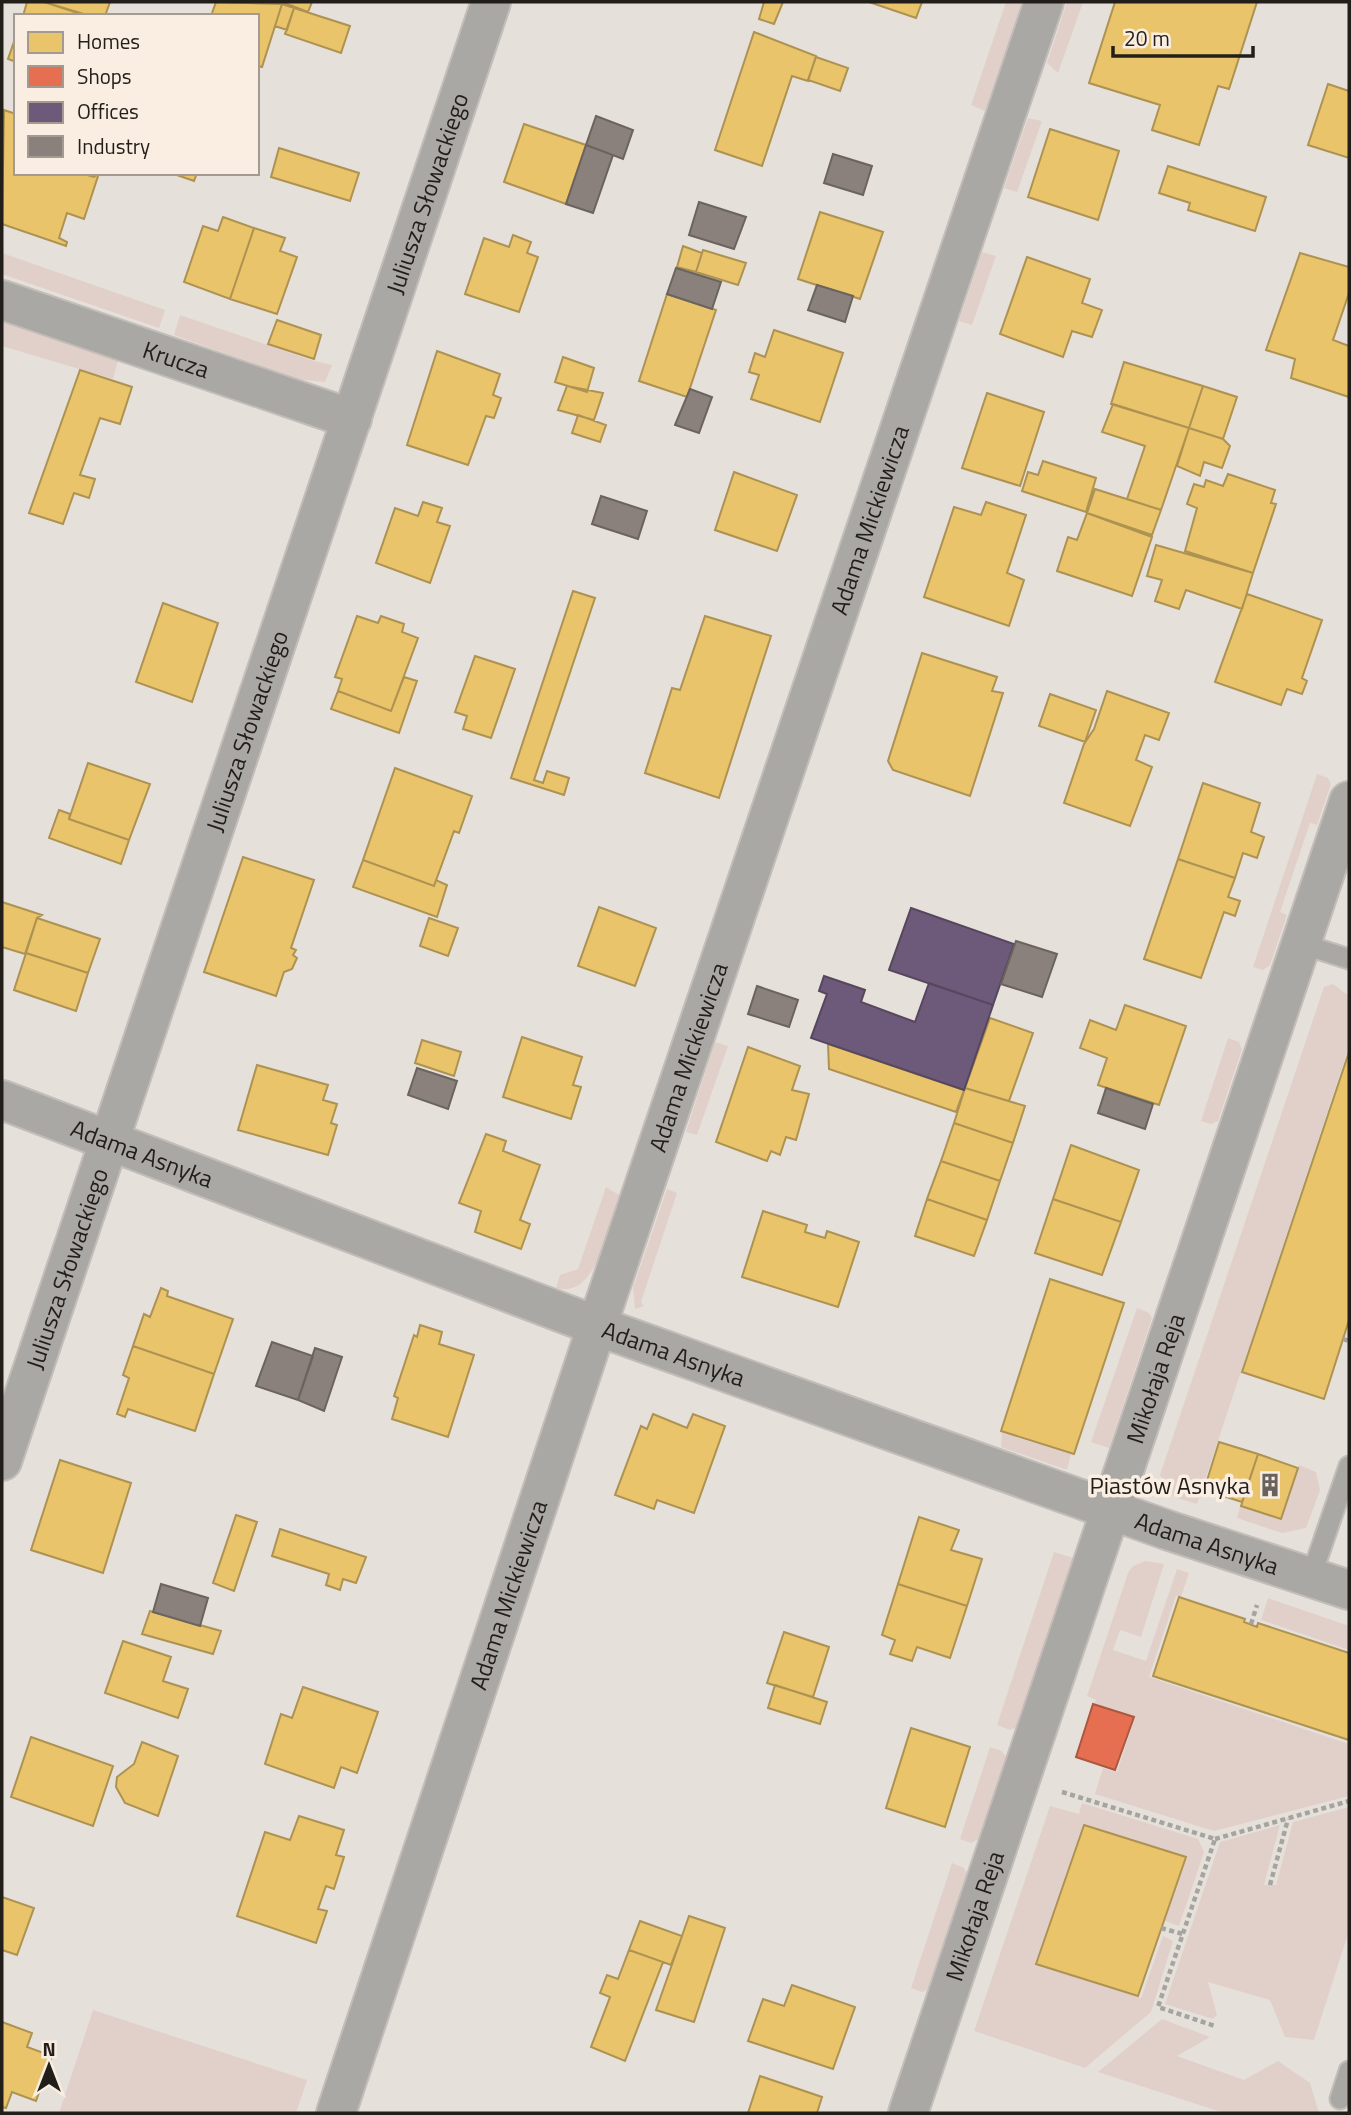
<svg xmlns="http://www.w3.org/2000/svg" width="1351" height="2115" font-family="'Titillium Web',sans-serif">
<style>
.green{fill:#e1d0ca}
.homes{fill:#e9c46a;stroke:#ad9252;stroke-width:2}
.shops{fill:#e76f51;stroke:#ac5740;stroke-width:2}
.offices{fill:#6d597a;stroke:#56475d;stroke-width:2}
.industry{fill:#8a817c;stroke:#6b635e;stroke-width:2}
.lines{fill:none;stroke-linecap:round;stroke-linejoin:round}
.lane-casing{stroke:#c2bdb8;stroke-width:23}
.street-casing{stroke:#c2bdb8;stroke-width:42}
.path{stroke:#a5a49f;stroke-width:4.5;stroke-dasharray:5 3.5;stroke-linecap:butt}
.lane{stroke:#aaa8a4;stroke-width:19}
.street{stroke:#aaa8a4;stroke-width:38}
.labels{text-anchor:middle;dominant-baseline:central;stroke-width:7;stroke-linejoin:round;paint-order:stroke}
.street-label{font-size:24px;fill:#221e19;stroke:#f9eee1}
.poi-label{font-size:24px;fill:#221e19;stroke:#f9eee1;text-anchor:end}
</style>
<rect width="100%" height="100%" fill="#e6e0da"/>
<!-- green -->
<path class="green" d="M1006 2H1022L985 111 971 105Z
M1067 2H1083L1058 73 1047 63Z
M1028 118 1042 121 1017 192 1004 188Z
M982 252 996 256 972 325 959 321Z
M2 253 165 310 159 328 2 274Z
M180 315 314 361 332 365 325 382 296 379 174 335Z
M2 318 119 357 113 379 2 346Z
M1317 774 1328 778 1331 784 1317 825 1310 823 1280 912 1287 915 1270 965 1263 970 1253 967Z
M1333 984 1349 996V1047L1197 1504 1174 1497 1160 1475 1324 987Z
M1228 1038 1239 1042 1242 1049 1218 1121 1211 1124 1201 1121Z
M715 1042 728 1046 697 1135 686 1132Z
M606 1187 619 1195C609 1224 597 1300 556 1288L560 1275 578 1269Z
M667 1189 677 1193 641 1302 644 1306 635 1309 633 1288Z
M1137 1308 1149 1313 1152 1318 1109 1448 1091 1442Z
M1002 1433 1071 1454 1067 1470 1001 1447Z
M1299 1465 1316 1472 1320 1490 1306 1528 1282 1533 1237 1518 1240 1507 1281 1520Z
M1054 1552 1073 1558 1017 1727 1010 1730 997 1725Z
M1146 1561 1164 1564 1141 1637 1120 1630 1113 1650 1146 1661 1177 1569 1189 1573 1181 1597 1176 1596 1149 1677 1349 1744V1796L1214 1831 1095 1794 1103 1768 1117 1772 1135 1717 1094 1703 1096 1700 1087 1696 1128 1573 1133 1566Z
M1268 1598 1349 1626V1650L1261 1620Z
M990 1747 1002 1751 1006 1757 978 1839 971 1843 960 1839Z
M1082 1803 1198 1839 1204 1852 1179 1926 1165 1921 1186 1857 1083 1824 1035 1964 1141 1998 1163 1936 1173 1941 1151 2012 1085 2068 974 2031 1050 1806 1079 1814Z
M1349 1807V1931L1314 2040 1285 2037 1270 2000 1208 1982 1217 2015 1213 2019 1165 2004 1220 1842 1280 1825 1264 1885H1276L1293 1822Z
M952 1863 964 1868 967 1874 928 1989 922 1992 911 1988Z
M93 2010 307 2080 296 2113H59Z
M1162 2019 1210 2037 1177 2056 1244 2080 1278 2061 1310 2083 1319 2113H1224L1098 2072Z"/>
<!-- homes -->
<path class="homes" d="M27 2H44L87 15 23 16Z
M44 2H110L105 16H87Z
M216 2 282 4 262 67 257 66V16H211Z
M282 2H312L308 12Z
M764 2H783L774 24 759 19Z
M869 2H922L916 18Z
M1115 2H1257L1229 89 1218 86 1199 145 1152 130 1160 105 1089 83Z
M282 4 294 8 287 30 275 26Z
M294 8 350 26 341 53 285 34Z
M754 32 816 56 808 81 792 76 762 166 715 150Z
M16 36V62L8 59Z
M816 57 848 68 840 91 808 80Z
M1328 84 1349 91V158L1308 145Z
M4 110 16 114V173H80L94 177 99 173 84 219 67 213 59 238 67 242 66 246 2 224Z
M524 124 586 145 566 204 504 182Z
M1050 129 1119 151 1098 220 1028 197Z
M279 148 359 173 350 201 271 177Z
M1168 166 1266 197 1255 231 1188 210 1190 203 1159 193Z
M171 173H197L194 181Z
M820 212 883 232 860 299 798 279Z
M223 217 254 228 230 299 184 282 203 226 218 231Z
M254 228 285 238 280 251 297 257 277 314 230 299Z
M513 235 531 242 527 253 538 257 519 312 465 294 484 238 509 247Z
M683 246 702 253 696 272 677 267Z
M703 250 746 263 738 285 696 272Z
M1300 253 1349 267V293L1333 340 1349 346V397L1291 378 1295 359 1266 350Z
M1027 257 1090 279 1082 303 1102 310 1092 337 1072 331 1063 357 1000 334Z
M667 294 716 310 687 397 639 381Z
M277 320 321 335 314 359 268 344Z
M774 330 843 353 820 422 751 399 759 375 749 372 755 353 765 357Z
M437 351 500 374 493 395 501 398 494 418 486 416 468 465 407 445Z
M563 357 594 368 587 392 555 382Z
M1124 362 1203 386 1189 428 1111 404Z
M80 370 132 387 120 424 100 418 80 475 95 479 89 498 74 493 63 524 29 513Z
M567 386 603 393 594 420 558 410Z
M1203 386 1237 397 1223 439 1189 428Z
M987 393 1044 412 1020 486 962 468Z
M1113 404 1189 428 1161 510 1127 499 1145 446 1102 432Z
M578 415 606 425 600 442 572 433Z
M1189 428 1223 439 1230 446 1222 468 1204 462 1200 476 1177 466Z
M1043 461 1096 478 1086 512 1022 491 1028 472 1038 475Z
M734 472 797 495 777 551 715 530Z
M1228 474 1275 490 1271 503 1276 504 1253 573 1185 551 1197 508 1187 504 1194 484 1204 487 1206 480 1223 486Z
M1095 489 1161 510 1152 535 1087 513Z
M423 502 442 508 437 522 450 526 430 583 376 563 395 508 418 516Z
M986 502 1026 515 1007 573 1024 580 1009 626 924 597 954 507 981 515Z
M1087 513 1152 537 1132 596 1057 571 1068 537 1077 540Z
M1156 545 1253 573 1242 609 1186 590 1179 609 1155 601 1162 580 1147 576Z
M573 591 595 598 534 780 543 783 547 771 569 778 564 795 511 778Z
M1247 594 1322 620 1302 678 1307 681 1302 694 1287 689 1281 705 1215 682Z
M163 603 218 623 192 702 136 682Z
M357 616 378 623 381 616 404 624 402 632 418 638 391 711 338 691 342 679 335 677Z
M705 616 771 636 719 798 645 773 672 688 680 690Z
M922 653 997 677 992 691 1003 693 970 796 893 770 888 761Z
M475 656 515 669 491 738 463 729 467 716 455 712Z
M404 677 417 681 399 733 331 709 338 691 391 711Z
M1107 691 1169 713 1159 740 1145 735 1136 760 1152 767 1130 826 1064 803 1084 744 1094 729Z
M1050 694 1096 710 1085 742 1039 726Z
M88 763 150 784 129 840 69 819Z
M395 768 472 796 459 833 454 831 434 886 363 860Z
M1203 783 1260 803 1251 832 1264 837 1257 858 1243 853 1235 878 1178 859Z
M59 810 70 814 69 819 129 840 121 864 49 838Z
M243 857 314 880 291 948 296 950 293 955 297 958 292 969 284 972 276 996 204 972Z
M1178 859 1235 878 1228 897 1240 901 1235 916 1224 912 1201 978 1144 959Z
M363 860 434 886 436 880 447 885 437 917 353 887Z
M2 902 42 915 37 918 25 954 2 947Z
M599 907 656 928 635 986 578 966Z
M37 918 100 939 88 973 26 953Z
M429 918 458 928 448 956 420 946Z
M26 953 88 973 76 1011 14 990Z
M1125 1005 1186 1026 1159 1105 1098 1085 1107 1058 1080 1048 1090 1020 1116 1030Z
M990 1018 1033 1033 1009 1101 965 1088Z
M522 1037 582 1057 573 1085 581 1087 571 1119 503 1097Z
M422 1040 461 1052 454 1076 415 1063Z
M828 1044 964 1090 956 1112 829 1069Z
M748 1047 800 1066 792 1090 809 1094 796 1140 786 1137 780 1155 771 1151 767 1161 716 1142Z
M1349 1052V1320L1324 1399 1242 1372Z
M257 1065 328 1085 323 1100 337 1104 331 1123 337 1125 328 1155 238 1130Z
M965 1088 1025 1106 1013 1143 954 1123Z
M954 1123 1013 1143 1000 1181 941 1161Z
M486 1134 506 1141 503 1151 540 1165 520 1220 530 1224 521 1249 475 1232 481 1211 459 1203Z
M1071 1145 1139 1170 1121 1222 1053 1199Z
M941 1161 1000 1181 987 1220 927 1199Z
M927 1199 987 1220 974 1256 915 1236Z
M1053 1199 1121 1222 1102 1275 1035 1253Z
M763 1211 807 1225 805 1232 825 1238 827 1231 859 1242 838 1307 742 1277Z
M1050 1279 1124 1303 1074 1454 1001 1431Z
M161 1288 168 1291 167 1296 233 1319 214 1374 133 1346 144 1314 150 1317Z
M420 1325 442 1332 439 1344 474 1355 448 1437 392 1419 398 1398 394 1396 414 1335 417 1337Z
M133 1346 214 1374 195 1431 128 1409 125 1417 117 1414 129 1378 123 1375Z
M653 1414 687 1428 693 1414 725 1426 694 1513 657 1500 654 1509 615 1495 641 1426 647 1429Z
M1219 1442 1258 1454 1242 1502 1204 1490Z
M1258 1454 1298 1468 1281 1519 1241 1506Z
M60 1460 131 1483 103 1573 31 1550Z
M236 1515 257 1522 234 1591 213 1583Z
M919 1517 959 1530 951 1550 982 1559 967 1606 898 1584Z
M280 1529 366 1557 356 1583 343 1579 340 1590 326 1585 329 1574 272 1556Z
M898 1584 967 1606 950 1658 917 1647 912 1661 890 1654 895 1640 882 1635Z
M1179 1597 1245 1619 1244 1622 1257 1627 1258 1623 1349 1653V1740L1153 1676Z
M150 1611 221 1631 213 1654 142 1634Z
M784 1632 829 1647 813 1697 767 1683Z
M123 1641 171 1657 163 1681 188 1689 178 1718 105 1693Z
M775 1685 827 1702 820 1724 768 1708Z
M303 1687 378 1712 357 1773 341 1767 334 1788 265 1764 281 1714 292 1718Z
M911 1728 970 1747 945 1827 886 1808Z
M31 1737 113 1766 93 1826 11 1797Z
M142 1742 178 1756 158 1816 125 1803 116 1787 117 1777 134 1764Z
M299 1816 344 1830 336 1855 344 1857 334 1889 326 1886 318 1909 327 1911 316 1943 237 1916 265 1832 290 1840Z
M1084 1825 1186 1857 1138 1996 1036 1964Z
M2 1897 34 1908 17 1955 2 1950Z
M689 1916 725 1928 694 2022 656 2010Z
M640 1921 682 1936 671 1965 629 1950Z
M629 1950 663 1962 625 2061 591 2047 610 1997 600 1993 607 1975 618 1979Z
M792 1985 855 2007 833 2069 748 2041 763 1999 784 2006Z
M2 2022 32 2033 27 2047 52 2056 36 2101 12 2092 6 2108 2 2107Z
M760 2076 822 2097 817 2113H748Z"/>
<!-- shops -->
<path class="shops" d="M1093 1704 1134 1717 1115 1770 1076 1757Z"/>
<!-- offices -->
<path class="offices" d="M911 908 1014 944 993 1005 889 970Z
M824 976 865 990 861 1002 915 1022 929 983 993 1005 964 1090 811 1038 827 994 819 991Z"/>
<!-- industry -->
<path class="industry" d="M596 116 633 130 623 159 586 145Z
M586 145 613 155 593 213 566 204Z
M833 154 872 166 863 195 824 183Z
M699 202 746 217 734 249 689 235Z
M676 268 721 282 712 309 667 294Z
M817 285 853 296 845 322 808 310Z
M690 389 712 397 699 433 675 425Z
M601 496 647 511 638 539 592 524Z
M1016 941 1057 954 1042 997 1001 984Z
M757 986 798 1000 789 1027 748 1014Z
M417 1068 457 1081 448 1109 408 1095Z
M1106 1088 1153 1104 1145 1129 1098 1113Z
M272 1342 313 1356 298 1400 256 1386Z
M315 1348 342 1357 324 1411 298 1400Z
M161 1584 208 1598 200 1626 153 1612Z"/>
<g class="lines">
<!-- lane casing -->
<g class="lane-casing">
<path id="lane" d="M1299 943 1349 959
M1311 1577 1349 1466
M1340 2099 1349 2071"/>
</g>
<!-- street casing -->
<g class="street-casing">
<g id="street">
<path id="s1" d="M2 300 352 419"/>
<path id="s2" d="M2 1100 597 1326 1167 1530 1349 1590"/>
<path id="s3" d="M2 1461 491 2"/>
<path id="s4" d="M336 2113 597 1326 1044 2"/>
<path id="s5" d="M908 2113 1349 801"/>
</g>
</g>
<!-- path -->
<path class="path" d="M1343 1339 1349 1341
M1251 1624 1257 1605
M1062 1792 1215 1839 1158 2007 1215 2026
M1215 1839 1349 1801
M1270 1885 1288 1819
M1161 1928 1183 1934"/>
<!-- lane -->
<use href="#lane" class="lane"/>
<!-- street -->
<use href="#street" class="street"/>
</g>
<!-- icons -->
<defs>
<g id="building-bare" transform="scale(1.89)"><path d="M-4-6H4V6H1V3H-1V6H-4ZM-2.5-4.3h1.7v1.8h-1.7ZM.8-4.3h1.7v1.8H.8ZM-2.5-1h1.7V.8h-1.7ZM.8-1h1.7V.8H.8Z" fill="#67625d" stroke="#f9eee1" stroke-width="2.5" paint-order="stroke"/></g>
</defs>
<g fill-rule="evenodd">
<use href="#building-bare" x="1270" y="1485"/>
</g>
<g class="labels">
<!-- street labels -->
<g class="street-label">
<text stroke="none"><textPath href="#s3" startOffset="1337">Juliusza Słowackiego</textPath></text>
<text stroke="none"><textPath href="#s1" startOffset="184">Krucza</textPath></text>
<text stroke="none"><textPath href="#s4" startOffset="1680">Adama Mickiewicza</textPath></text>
<text stroke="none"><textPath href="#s3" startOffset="770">Juliusza Słowackiego</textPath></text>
<text stroke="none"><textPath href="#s4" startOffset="1113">Adama Mickiewicza</textPath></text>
<text stroke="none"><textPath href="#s2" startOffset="150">Adama Asnyka</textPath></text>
<text stroke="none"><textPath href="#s3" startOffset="203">Juliusza Słowackiego</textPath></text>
<text stroke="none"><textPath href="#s2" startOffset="718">Adama Asnyka</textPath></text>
<text stroke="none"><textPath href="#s5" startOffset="775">Mikołaja Reja</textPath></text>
<text stroke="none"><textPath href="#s2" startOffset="1284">Adama Asnyka</textPath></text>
<text stroke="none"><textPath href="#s4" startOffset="546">Adama Mickiewicza</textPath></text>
<text stroke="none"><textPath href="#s5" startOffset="208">Mikołaja Reja</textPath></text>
</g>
<!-- poi labels -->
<g class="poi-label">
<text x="1250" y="1485">Piastów Asnyka</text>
</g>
</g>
<!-- border -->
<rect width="1351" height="2115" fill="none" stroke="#221e19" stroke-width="7"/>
<!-- legend -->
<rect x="14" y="14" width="245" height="161" fill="#f9eee1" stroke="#a39b91" stroke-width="2"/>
<rect x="28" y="32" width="35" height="21" fill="#e9c46a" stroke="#a39b91" stroke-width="2"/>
<text x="77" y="49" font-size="21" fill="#221e19">Homes</text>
<rect x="28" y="66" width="35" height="21" fill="#e76f51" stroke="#a39b91" stroke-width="2"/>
<text x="77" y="84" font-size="21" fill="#221e19">Shops</text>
<rect x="28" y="102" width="35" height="21" fill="#6d597a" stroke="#a39b91" stroke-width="2"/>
<text x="77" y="119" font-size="21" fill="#221e19">Offices</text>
<rect x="28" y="136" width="35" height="21" fill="#8a817c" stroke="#a39b91" stroke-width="2"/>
<text x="77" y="154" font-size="21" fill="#221e19">Industry</text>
<!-- north arrow -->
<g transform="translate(49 2066)" stroke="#f9eee1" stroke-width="5" paint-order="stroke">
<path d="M0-5L12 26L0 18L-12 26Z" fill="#221e19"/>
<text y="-10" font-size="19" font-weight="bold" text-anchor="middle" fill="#221e19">N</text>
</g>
<!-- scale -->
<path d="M1113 46v10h140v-10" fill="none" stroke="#221e19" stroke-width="3.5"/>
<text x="1124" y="46" font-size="21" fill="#221e19" stroke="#f9eee1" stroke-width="5" paint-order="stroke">20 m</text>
</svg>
